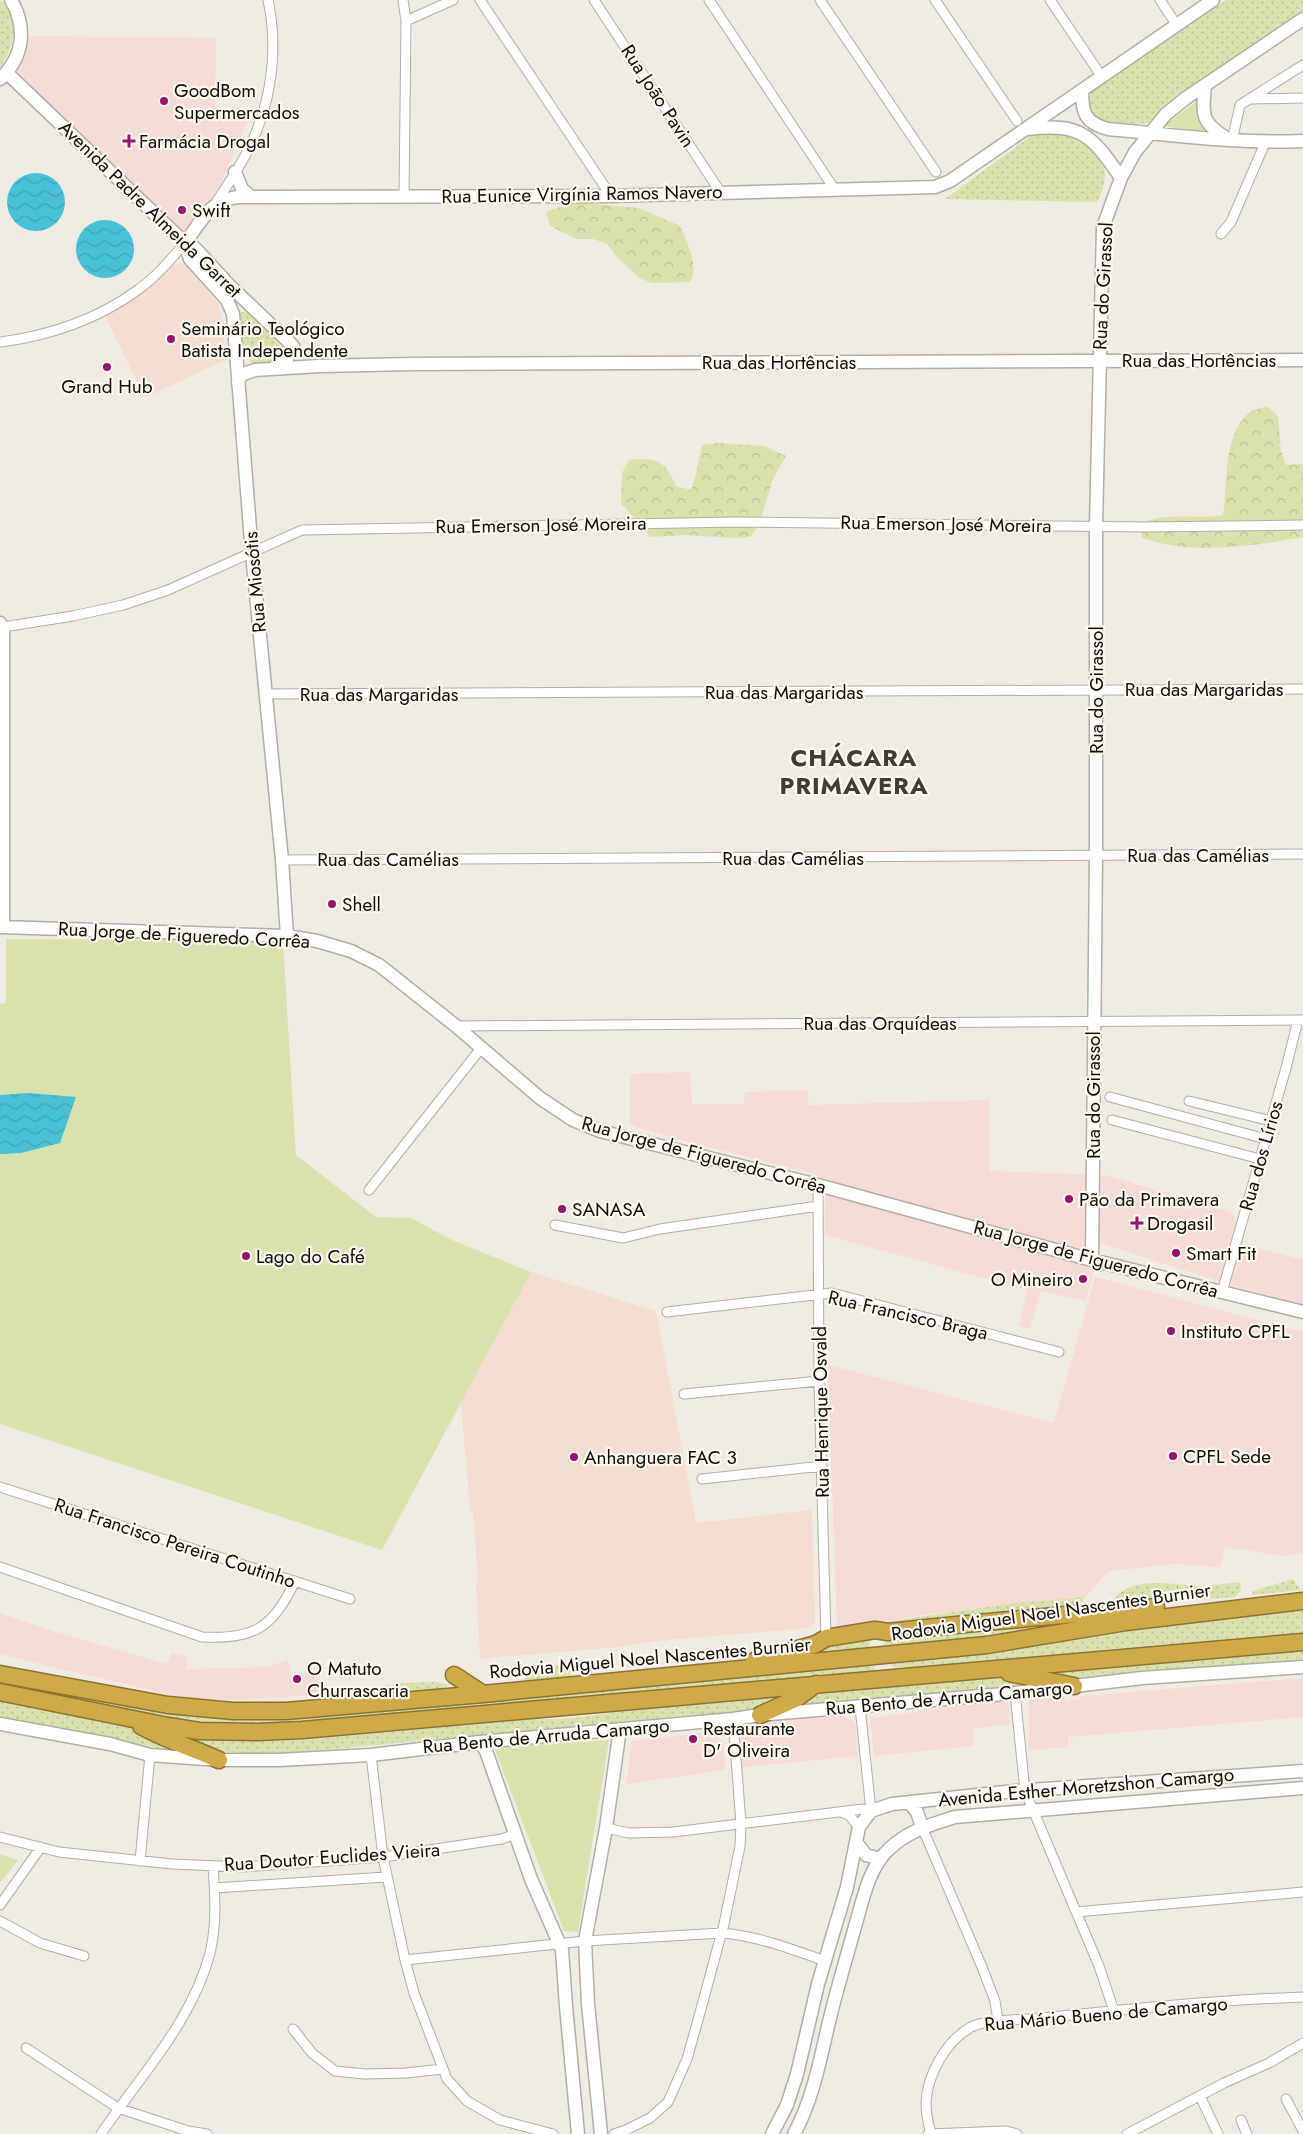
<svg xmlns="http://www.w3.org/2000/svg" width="1303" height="2134" font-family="Jost,sans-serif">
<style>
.commercial{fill:#f5dbd5}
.education{fill:#f3dcd0}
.grass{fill:url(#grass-dots)}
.forest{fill:url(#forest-crowns)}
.park{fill:#d9e1ac}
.water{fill:url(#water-waves)}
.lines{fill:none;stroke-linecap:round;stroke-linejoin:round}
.street-casing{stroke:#b2aea7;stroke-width:11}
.secondary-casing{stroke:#b2aea7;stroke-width:15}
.highway-casing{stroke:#8b7333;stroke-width:19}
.street{stroke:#fff;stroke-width:9}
.secondary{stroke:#fff;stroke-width:12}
.highway{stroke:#ceaa48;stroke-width:16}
.poi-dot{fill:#96146b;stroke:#fcf8f0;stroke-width:2}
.labels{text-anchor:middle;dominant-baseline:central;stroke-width:4.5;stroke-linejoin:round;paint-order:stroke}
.poi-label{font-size:19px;fill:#0f0e0b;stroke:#fcf8f0;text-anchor:start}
.street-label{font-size:19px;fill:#0f0e0b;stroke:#fcf8f0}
.district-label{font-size:24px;font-weight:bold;letter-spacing:1px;fill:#403d36;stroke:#fcf8f0}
</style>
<defs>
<pattern id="grass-dots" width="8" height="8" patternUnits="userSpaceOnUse" patternTransform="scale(1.25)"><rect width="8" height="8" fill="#d9e1ac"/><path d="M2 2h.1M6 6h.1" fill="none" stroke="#b9c093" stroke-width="1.8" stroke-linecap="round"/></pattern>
<pattern id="forest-crowns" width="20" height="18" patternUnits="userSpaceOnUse" patternTransform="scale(1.25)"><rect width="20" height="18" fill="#d9e1ac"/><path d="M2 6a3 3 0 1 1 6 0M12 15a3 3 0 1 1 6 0" fill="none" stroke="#b9c093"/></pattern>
<pattern id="water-waves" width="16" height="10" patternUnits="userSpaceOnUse" patternTransform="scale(1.25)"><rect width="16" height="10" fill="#49c1d7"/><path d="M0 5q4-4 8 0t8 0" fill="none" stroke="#3fa5b7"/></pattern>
</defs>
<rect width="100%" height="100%" fill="#efebe3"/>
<!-- commercial -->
<path class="commercial" d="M27 36 216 38 215 119 249 117 215 196 184 237 10 73 18 63Z
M690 1072 692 1104H744L745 1092 807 1090 809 1105 989 1100 990 1171 1105 1175 1233 1213 1239 1243 1303 1260V1305L1227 1284 1100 1243 1086 1301 1041 1291 1030 1329 1019 1326 1027 1290 825 1235 826 1179 811 1173 673 1138 630 1125V1074Z
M1095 1277 1303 1332V1555L1301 1553 1281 1556 1225 1547 1220 1567 1176 1564 1109 1571 1085 1597 921 1615 837 1629 828 1365 1054 1423Z
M0 1613 55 1632 167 1664 171 1653 188 1657 186 1669 267 1667 288 1660 291 1674 318 1672 319 1695 226 1700 180 1697 44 1665 0 1654Z
M1303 1678V1717L1068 1737V1747L1029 1750V1699L1064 1695 1065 1701 1080 1699 1081 1696Z
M1008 1699 1010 1724 973 1729 974 1746 874 1756 870 1718Z
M839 1713 855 1723 858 1756 743 1767 740 1734 757 1721Z
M708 1732 723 1741 725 1770 627 1784 631 1741Z"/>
<!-- education -->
<path class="education" d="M182 263 186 264 219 304 227 359 145 398 104 314 152 286 174 265Z
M531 1272 656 1311 696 1523 812 1510 815 1622 809 1628 667 1640 617 1647 480 1659 476 1581 478 1580 473 1511H470L461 1403Z"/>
<!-- grass -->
<path class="grass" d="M0 0C20 19 15 47 0 67Z
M1226 0H1303V16L1149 123 1137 124 1097 120 1086 110 1085 100 1090 93Z
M1035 133C1045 133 1057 132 1067 134 1083 136 1106 159 1105 176 1105 185 1101 193 1097 202L945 199Z
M248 311 283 349 282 356C247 383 234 342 240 313Z
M1293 1579 1300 1590 1252 1595 1253 1591Z
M1240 1582 1241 1590 1235 1597 1109 1607C1126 1571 1174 1586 1205 1586 1217 1585 1229 1583 1240 1582Z
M1085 1597 1078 1607 837 1629 1008 1604Z
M1303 1610V1635L1143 1646 914 1668 894 1667 891 1664 989 1653 1052 1640 1224 1615Z
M1071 1619V1624L995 1638 885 1649 883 1646 886 1640 894 1636Z
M870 1638 869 1650 806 1655V1652Z
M1303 1650V1662L1076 1681 1035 1672 1142 1661 1243 1657Z
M570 1663 571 1677 523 1681 535 1667Z
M872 1664 876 1672 690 1687 544 1703 287 1724H204L159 1719 0 1686V1679L197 1716 249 1718Z
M1002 1676 1045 1683 1018 1688 804 1707 802 1703 816 1692Z
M437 1682 448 1685 440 1690 348 1697 350 1693 399 1683Z
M788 1694V1697L748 1712 668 1717 592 1727 549 1729 269 1755 215 1751 189 1740 196 1736 243 1741 298 1740 534 1719C574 1721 613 1712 652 1707 676 1703 700 1705 724 1703 746 1702 766 1695 788 1694Z
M0 1701 127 1725 148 1734 166 1745 167 1750 0 1717Z"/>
<!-- forest -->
<path class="forest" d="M574 202 639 208 680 226C686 240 700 267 690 282L652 283 639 278 616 256 607 244 594 239H577L550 226 546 212Z
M1267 406 1278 416 1281 451 1286 465 1303 464V537C1255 546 1187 556 1141 537L1145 522C1170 512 1197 520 1223 515 1228 485 1222 430 1252 411 1256 409 1262 408 1267 406Z
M718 443 764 446 786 456 773 479 759 525 750 537 734 538 686 535 651 537C639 527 633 514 621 504L622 473 629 460C656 457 665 460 676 486L691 490C697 475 698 460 702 445Z"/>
<!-- park -->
<path class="park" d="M1196 102 1205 133 1163 126Z
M6 939 169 940 283 943 296 1155 376 1217 411 1218 452 1240 531 1272 382 1550 0 1424V1004L6 1003Z
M609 1740 578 1932 564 1931 494 1747Z
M0 1854 18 1860 0 1883Z"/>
<!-- water -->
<path class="water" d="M7 202a29 29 0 1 1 58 0a29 29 0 1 1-58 0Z
M76 249a29 29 0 1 1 58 0a29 29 0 1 1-58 0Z
M28 1093 76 1097 60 1143 21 1153 0 1154V1095Z"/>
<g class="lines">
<!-- street casing -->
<g class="street-casing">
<path id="street" d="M403 0 406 21 404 196
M480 0 611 196
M594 0 721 193
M709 0 835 190
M820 0 936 172
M935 0 1017 121
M1050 0 1102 77
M1160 0 1176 24
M406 21 453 0
M1251 99 1303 98
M1232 141 1240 105 1303 65
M215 204C226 187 238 170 247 152 271 106 279 51 268 0
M1221 234 1231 222 1265 143
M0 342C49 336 99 319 139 289 156 277 171 259 185 243
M3 627 73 616 123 605 168 590 302 530 735 522 1144 527 1303 525
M265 694 1303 689
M282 860 1303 854
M456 1026 1303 1020
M1110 1097 1266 1139
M1189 1101 1271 1121
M1112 1120 1260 1159
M818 1185 819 1381 826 1638
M369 1190 482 1047
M555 1225 623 1238 660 1229 818 1206
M1222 1292 1286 1068 1298 1020
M667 1312 832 1293 1059 1352
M684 1394 819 1381
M702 1479 822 1466
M0 1487 350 1599
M0 1567 202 1637C254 1640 274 1627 295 1581
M1015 1693 1025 1791 1099 1966 1114 2011
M371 1755 383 1857 405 1960 414 1993 447 2079 467 2101 500 2120 553 2134
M841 1812 849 1815 859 1827
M922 1827 982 1967 995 2001 998 2021
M606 1828 629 1833 673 1832 863 1809 871 1811 860 1707
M0 1837 59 1852 172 1864 242 1867 383 1857 502 1839 515 1834
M140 1861 150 1755
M215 1888 386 1877
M0 1905 41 1847
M1076 1912 1303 1892
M0 1921 40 1943 84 1956
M405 1960 585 1941 722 1933C757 1936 792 1949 825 1961
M293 2029 312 2053 335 2071 365 2074 406 2073 443 2069
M26 2048 118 2108 188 2131 207 2134
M1200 2096 1218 2134
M1286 2099 1303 2131
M1241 2120 1247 2134
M931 2133C928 2123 926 2113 926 2103 927 2075 946 2041 971 2027 987 2019 1023 2020 1042 2018 1129 2009 1216 2000 1303 1997
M101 2134C140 2076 192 2022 210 1953 217 1924 215 1895 213 1866
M614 2134 626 2130 650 2118 668 2102 687 2059 698 2020 724 1924 740 1846 741 1824 733 1719
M928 2134 1006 2131 1017 2134
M1127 2134 1224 2083 1269 2063 1303 2043"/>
</g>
<!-- secondary casing -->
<g class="secondary-casing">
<path id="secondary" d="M7 73 185 243 195 248 229 285 293 346 287 359 273 368
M0 79C24 57 27 27 11 0
M1205 86C1202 115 1201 123 1228 139
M1082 91C1082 113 1085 123 1108 129 1173 135 1238 144 1303 141
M1028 129C1081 123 1092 135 1121 178
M235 172 242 189 251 197
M185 243C201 222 209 201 237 197L611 196 935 187 950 181 1213 0
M185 243 190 259 227 300 233 314 252 554 282 860 287 936
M238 383 241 375 255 370 319 366 412 364 1303 360
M0 623 3 627V927
M0 927 287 936 317 941 351 951 379 965 456 1026 540 1098 573 1120 600 1131 818 1185 1092 1260 1303 1312
M1092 1260 1096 855V525L1103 227 1121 178 1135 152 1166 114 1186 98 1303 19
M0 1724 110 1744 150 1755 219 1760H279L371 1755 480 1742 733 1719 760 1715 1015 1693 1142 1678 1303 1667
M480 1742 486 1751 531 1879 562 1950 566 2006 578 2134
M909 1802 917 1812 922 1827
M856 1842 866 1855 880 1859
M601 2134 588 2004 585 1941 606 1828 620 1729
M772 2134 787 2105 797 2074 818 1984 847 1887 859 1827 871 1811 892 1804 1015 1791 1303 1771
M794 2134C813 2099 820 2060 829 2022 837 1988 847 1956 856 1923 863 1899 869 1868 888 1850 907 1831 930 1825 955 1817L1303 1788"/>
</g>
<!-- highway casing -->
<g class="highway-casing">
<path id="highway" d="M754 1661 816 1644 826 1638 875 1630 888 1632C977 1622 1067 1615 1156 1607
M1009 1673 1074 1686
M0 1674 168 1705 233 1711H286L483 1694 987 1645 1126 1622 1303 1601
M454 1675 483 1694
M0 1692 168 1726 199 1731 258 1732 302 1730 1303 1642
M760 1715 797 1698 816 1684
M141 1726C166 1740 193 1748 219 1760"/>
</g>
<!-- street -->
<use href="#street" class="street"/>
<!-- secondary -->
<use href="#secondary" class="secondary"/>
<!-- highway -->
<use href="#highway" class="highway"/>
</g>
<!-- markers -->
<g class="poi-dot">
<circle cx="164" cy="101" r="5"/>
<path d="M126.5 133.5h5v5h5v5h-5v5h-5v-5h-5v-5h5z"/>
<circle cx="182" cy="210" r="5"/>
<circle cx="171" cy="339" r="5"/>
<circle cx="107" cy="367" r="5"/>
<circle cx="332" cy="904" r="5"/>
<circle cx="1069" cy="1199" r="5"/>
<circle cx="562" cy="1209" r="5"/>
<path d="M1134.5 1215.5h5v5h5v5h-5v5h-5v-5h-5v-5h5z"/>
<circle cx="1176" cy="1253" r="5"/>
<circle cx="246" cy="1256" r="5"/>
<circle cx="1083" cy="1279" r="5"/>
<circle cx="1171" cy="1331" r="5"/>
<circle cx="1173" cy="1456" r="5"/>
<circle cx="574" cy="1457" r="5"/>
<circle cx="297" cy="1679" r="5"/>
<circle cx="693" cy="1739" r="5"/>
</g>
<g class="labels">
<!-- poi labels -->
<g class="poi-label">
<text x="174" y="90">GoodBom<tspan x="174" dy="22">Supermercados</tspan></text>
<text x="139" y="141">Farmácia Drogal</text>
<text x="192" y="210">Swift</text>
<text x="181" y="328">Seminário Teológico<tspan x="181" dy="22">Batista Independente</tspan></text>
<text x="107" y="386" text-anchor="middle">Grand Hub</text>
<text x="342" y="904">Shell</text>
<text x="1079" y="1199">Pão da Primavera</text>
<text x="572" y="1209">SANASA</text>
<text x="1147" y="1223">Drogasil</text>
<text x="1186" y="1253">Smart Fit</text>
<text x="256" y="1256">Lago do Café</text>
<text x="1073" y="1279" text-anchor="end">O Mineiro</text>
<text x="1181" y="1331">Instituto CPFL</text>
<text x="1183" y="1456">CPFL Sede</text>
<text x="584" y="1457">Anhanguera FAC 3</text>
<text x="307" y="1668">O Matuto<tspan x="307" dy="22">Churrascaria</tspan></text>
<text x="703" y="1728">Restaurante<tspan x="703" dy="22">D' Oliveira</tspan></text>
</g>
<!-- street labels -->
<g class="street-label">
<text transform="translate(658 96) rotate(57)">Rua João Pavin</text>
<text transform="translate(582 194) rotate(-1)">Rua Eunice Virgínia Ramos Navero</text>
<text transform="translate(150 209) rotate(44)">Avenida Padre Almeida Garret</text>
<text transform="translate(1103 286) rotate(-87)">Rua do Girassol</text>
<text x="1199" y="360">Rua das Hortências</text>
<text x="779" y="362">Rua das Hortências</text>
<text transform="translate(946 524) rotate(1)">Rua Emerson José Moreira</text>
<text transform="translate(541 525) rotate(-1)">Rua Emerson José Moreira</text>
<text transform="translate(255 582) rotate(-95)">Rua Miosótis</text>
<text x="1204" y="689">Rua das Margaridas</text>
<text transform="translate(1096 690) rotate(-90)">Rua do Girassol</text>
<text x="784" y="692">Rua das Margaridas</text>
<text x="379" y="694">Rua das Margaridas</text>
<text x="1198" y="855">Rua das Camélias</text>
<text x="793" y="858">Rua das Camélias</text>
<text x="388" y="859">Rua das Camélias</text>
<text transform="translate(184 935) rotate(3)">Rua Jorge de Figueredo Corrêa</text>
<text x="880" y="1023">Rua das Orquídeas</text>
<text transform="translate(1093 1095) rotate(-90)">Rua do Girassol</text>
<text transform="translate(704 1155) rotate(15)">Rua Jorge de Figueredo Corrêa</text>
<text transform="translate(1261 1156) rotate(-74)">Rua dos Lírios</text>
<text transform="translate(1096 1259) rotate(15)">Rua Jorge de Figueredo Corrêa</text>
<text transform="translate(908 1315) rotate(13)">Rua Francisco Braga</text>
<text transform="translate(821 1412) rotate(-91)">Rua Henrique Osvald</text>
<text transform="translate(175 1543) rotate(18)">Rua Francisco Pereira Coutinho</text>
<text transform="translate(1051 1612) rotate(-8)">Rodovia Miguel Noel Nascentes Burnier</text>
<text transform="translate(650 1658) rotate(-5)">Rodovia Miguel Noel Nascentes Burnier</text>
<text transform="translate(949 1698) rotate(-5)">Rua Bento de Arruda Camargo</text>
<text transform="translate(546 1736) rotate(-5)">Rua Bento de Arruda Camargo</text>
<text transform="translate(1086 1787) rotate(-5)">Avenida Esther Moretzshon Camargo</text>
<text transform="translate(332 1857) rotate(-4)">Rua Doutor Euclides Vieira</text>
<text transform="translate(1106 2014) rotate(-5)">Rua Mário Bueno de Camargo</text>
</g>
<!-- district labels -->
<g class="district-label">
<text x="854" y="757">CHÁCARA<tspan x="854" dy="28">PRIMAVERA</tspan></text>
</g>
</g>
</svg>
